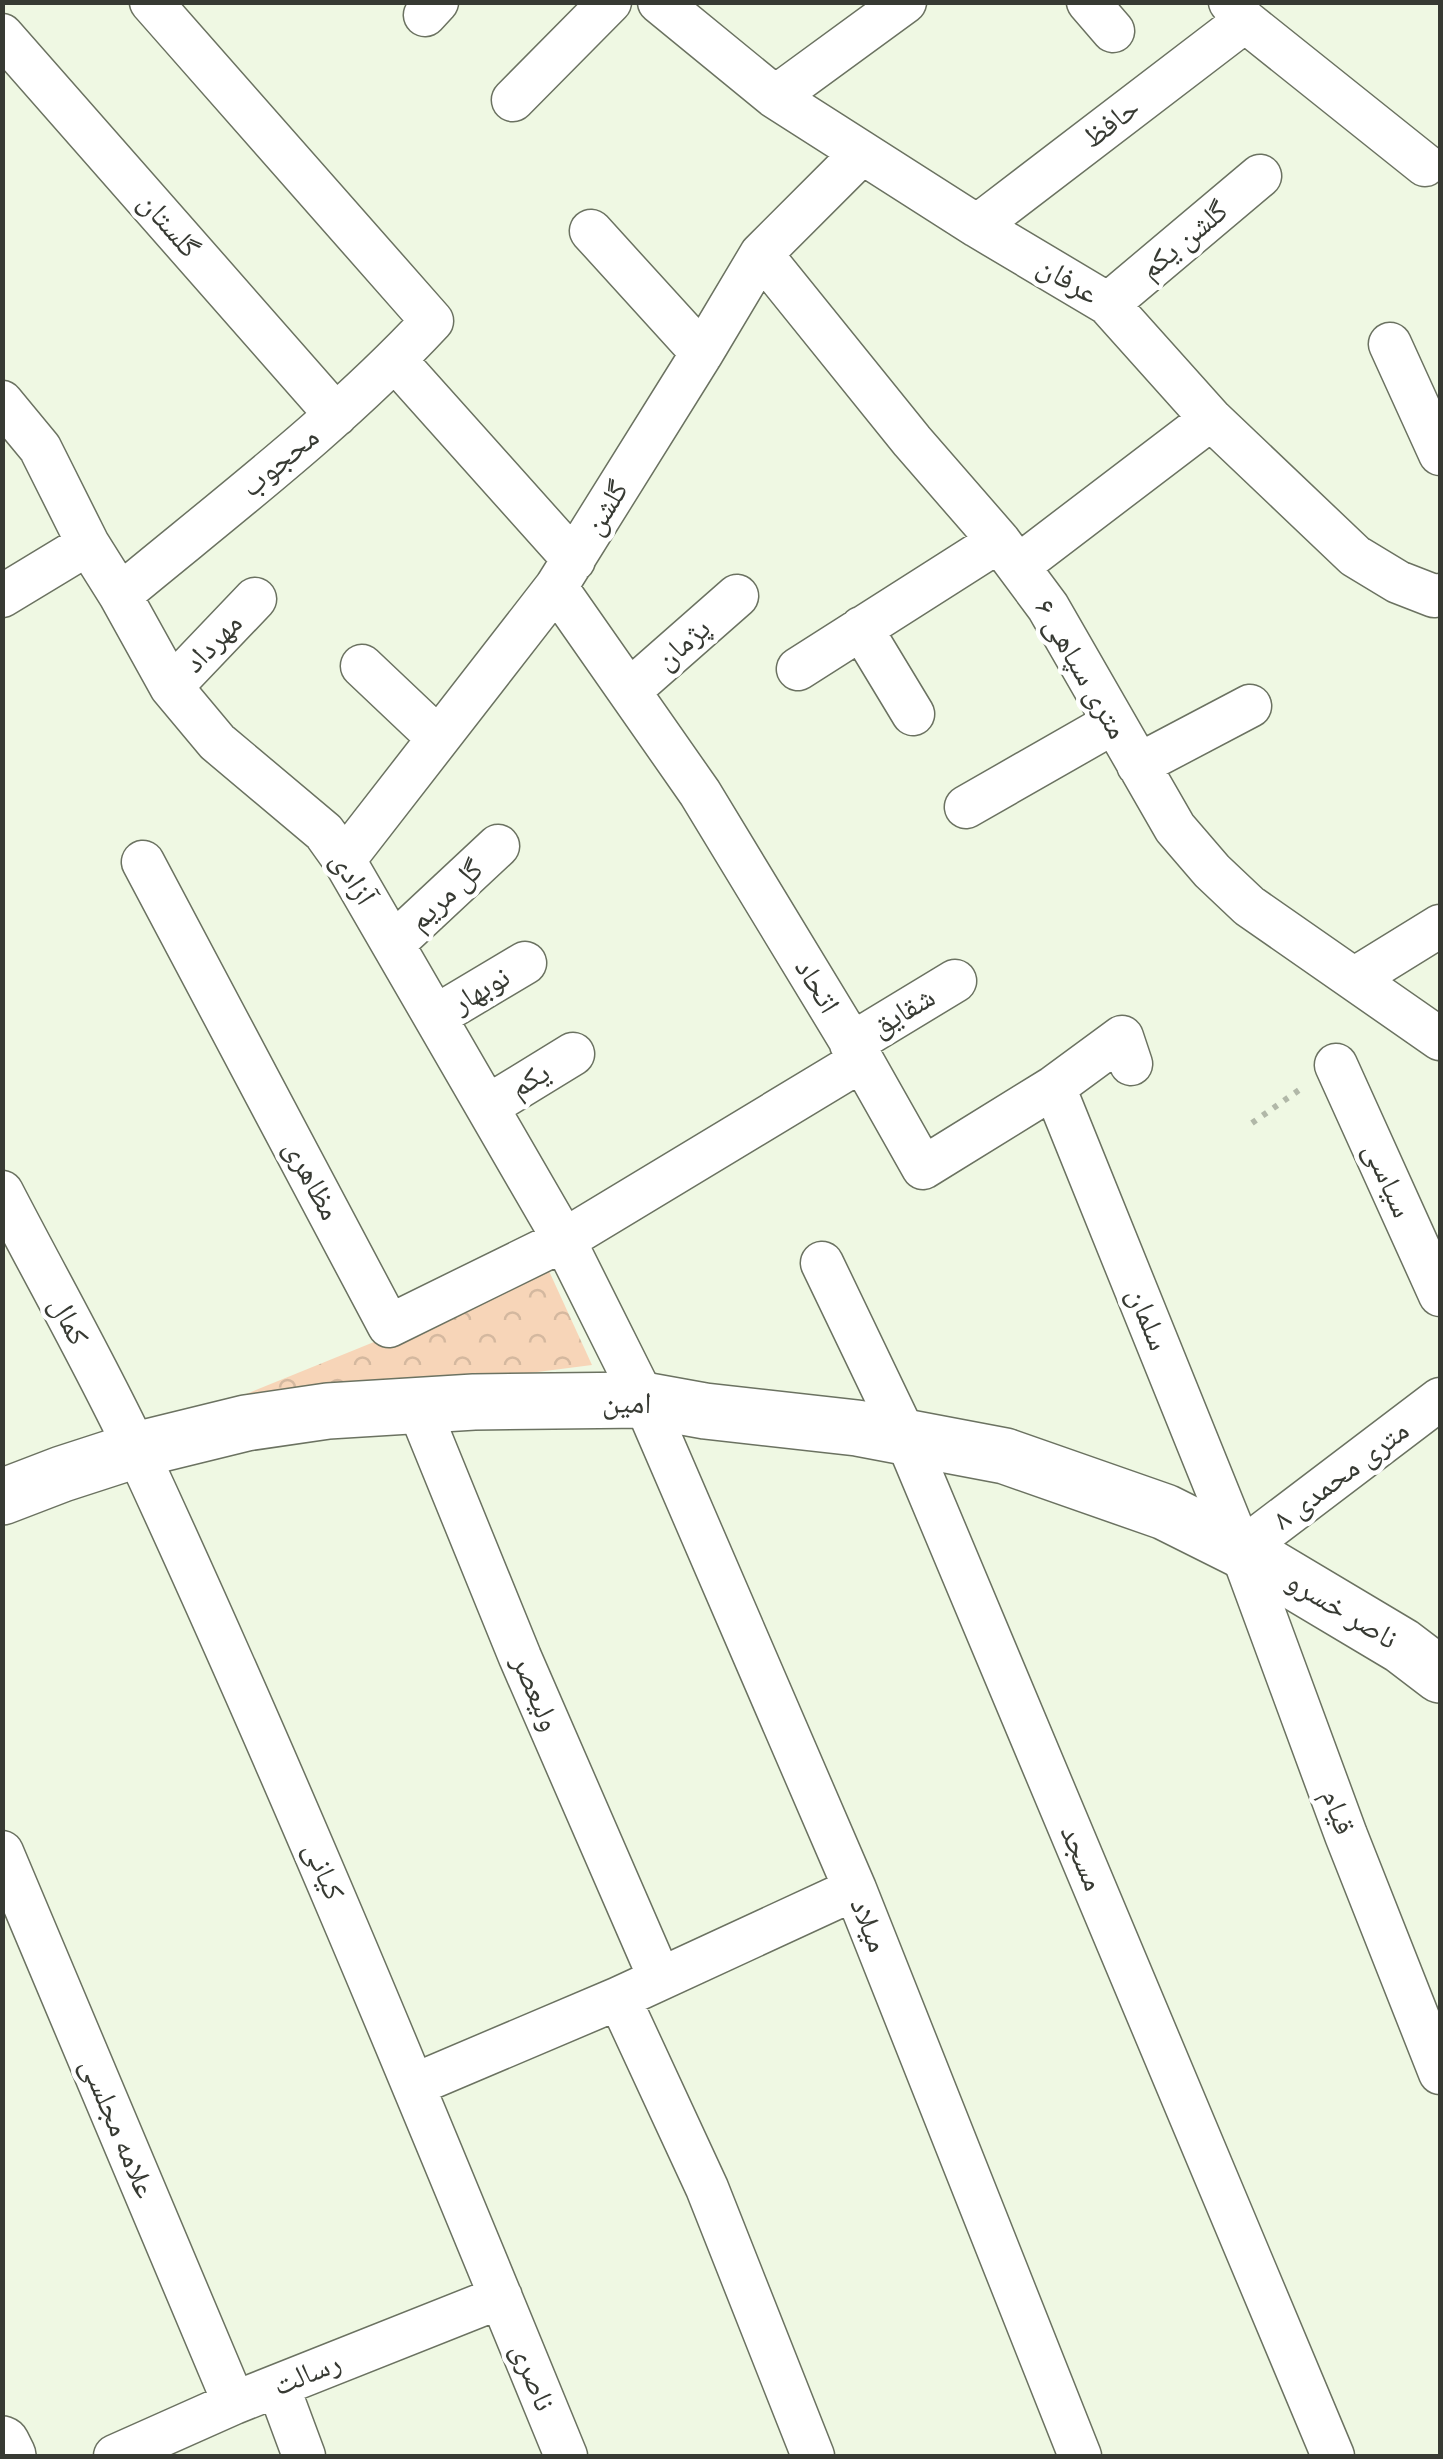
<svg xmlns="http://www.w3.org/2000/svg" width="1443" height="2459" font-family="Signika,'Noto Naskh Arabic',sans-serif">
<style>
.forest{fill:url(#forest-crowns)}
.lines{fill:none;stroke-linecap:round;stroke-linejoin:round}
.street-casing{stroke:#6b7261;stroke-width:45}
.secondary-casing{stroke:#6b7261;stroke-width:58}
.path{stroke:#b1b8a8;stroke-width:6;stroke-dasharray:5 8;stroke-linecap:butt}
.street{stroke:#fff;stroke-width:42}
.secondary{stroke:#fff;stroke-width:55}
.labels{text-anchor:middle;dominant-baseline:central;stroke-width:9;stroke-linejoin:round;paint-order:stroke}
.street-label{font-size:30px;fill:#373a33;stroke:#fff}
</style>
<defs>
<pattern id="forest-crowns" width="20" height="18" patternUnits="userSpaceOnUse" patternTransform="scale(2.5)"><rect width="20" height="18" fill="#f7d5b8"/><path d="M2 6a3 3 0 1 1 6 0M12 15a3 3 0 1 1 6 0" fill="none" stroke="#d4b89f"/></pattern>
</defs>
<rect width="100%" height="100%" fill="#eff8e3"/>
<!-- forest -->
<path class="forest" d="M549 1271 592 1365 192 1416Z"/>
<g class="lines">
<!-- street casing -->
<g class="street-casing">
<path id="street" d="M659 2 775 97 977 226 1108 304 1211 419 1355 556 1398 582 1434 596 1440 595
M1088 2 1113 31
M1230 2 1245 21 1425 165
M425 15 437 2
M2 35 336 415
M775 97 905 2
M513 100 610 2
M977 226 1245 21
M591 231 702 353
M761 254 912 441 999 541 1048 607 1175 828 1212 871 1249 906 1440 1039
M1108 304 1260 176
M1390 344 1440 454
M395 360 574 560
M2 402 40 448 88 544 120 595 171 687 217 742 324 832 344 860 564 1240 644 1400 855 1889 1080 2456
M1018 566 1211 419
M556 587 700 793 862 1060 923 1168 1054 1087 1122 1037 1131 1064
M120 595C226 507 338 422 432 321L151 2
M2 596 88 544
M861 628 913 714
M362 666 438 738
M798 669 999 541
M171 687 255 599
M629 691 737 596
M1138 765 1250 706
M966 807 1113 723
M344 860 556 587 702 353 761 254 862 153
M143 862 389 1326 564 1240 862 1060
M393 944 498 846
M1354 979 1440 926
M436 1016 525 963
M851 1044 955 981
M1336 1065 1440 1295
M1054 1087 1241 1550 1346 1835 1440 2073
M488 1106 573 1054
M2 1192C47 1279 96 1365 138 1454 291 1784 428 2120 566 2456
M822 1263 906 1438 1333 2456
M417 1404 520 1657 660 1979
M1241 1550 1440 1399
M2 1852 234 2403
M619 1998 707 2188 813 2456
M414 2085 619 1998 855 1889
M278 2386 304 2456
M115 2456 234 2403 501 2297"/>
</g>
<!-- secondary casing -->
<g class="secondary-casing">
<path id="secondary" d="M2 1497 62 1474 136 1450 246 1423 328 1411 474 1402 644 1400 705 1411 857 1428 1005 1456 1165 1512 1241 1550 1402 1646 1440 1675
M2 2444 8 2456"/>
</g>
<!-- path -->
<path class="path" d="M1252 1123 1302 1088"/>
<!-- street -->
<use href="#street" class="street"/>
<!-- secondary -->
<use href="#secondary" class="secondary"/>
</g>
<g class="labels">
<!-- street labels -->
<g class="street-label">
<text transform="translate(1111 123) rotate(-37)">حافظ</text>
<text transform="translate(169 225) rotate(49)">گلستان</text>
<text transform="translate(1184 240) rotate(-40)">گلشن یکم</text>
<text transform="translate(1068 280) rotate(31)">عرفان</text>
<text transform="translate(280 462) rotate(-40)">محجوب</text>
<text transform="translate(606 508) rotate(-58)">گلشن</text>
<text transform="translate(213 643) rotate(-46)">مهرداد</text>
<text transform="translate(683 644) rotate(-41)">پژمان</text>
<text transform="translate(1081 669) rotate(60)">۶ متری سپاهی</text>
<text transform="translate(353 878) rotate(58)">آزادی</text>
<text transform="translate(446 895) rotate(-43)">گل مریم</text>
<text transform="translate(817 986) rotate(59)">اتحاد</text>
<text transform="translate(481 990) rotate(-31)">نوبهار</text>
<text transform="translate(903 1012) rotate(-31)">شقایق</text>
<text transform="translate(530 1080) rotate(-31)">یکم</text>
<text transform="translate(312 1180) rotate(62)">مظاهری</text>
<text transform="translate(1388 1180) rotate(66)">سیاسی</text>
<text transform="translate(1148 1319) rotate(68)">سلمان</text>
<text transform="translate(69 1321) rotate(63)">کمال</text>
<text transform="translate(627 1403) rotate(2)">امین</text>
<text transform="translate(1341 1475) rotate(-37)">۸ متری محمدی</text>
<text transform="translate(1342 1610) rotate(31)">ناصر خسرو</text>
<text transform="translate(536 1693) rotate(67)">ولیعصر</text>
<text transform="translate(1338 1812) rotate(70)">قیام</text>
<text transform="translate(1082 1858) rotate(67)">مسجد</text>
<text transform="translate(324 1871) rotate(67)">کیانی</text>
<text transform="translate(869 1925) rotate(68)">میلاد</text>
<text transform="translate(118 2128) rotate(67)">علامه مجلسی</text>
<text transform="translate(307 2374) rotate(-22)">رسالت</text>
<text transform="translate(533 2377) rotate(68)">ناصری</text>
</g>
</g>
<!-- border -->
<rect width="1443" height="2459" fill="none" stroke="#373a33" stroke-width="10"/>
</svg>
